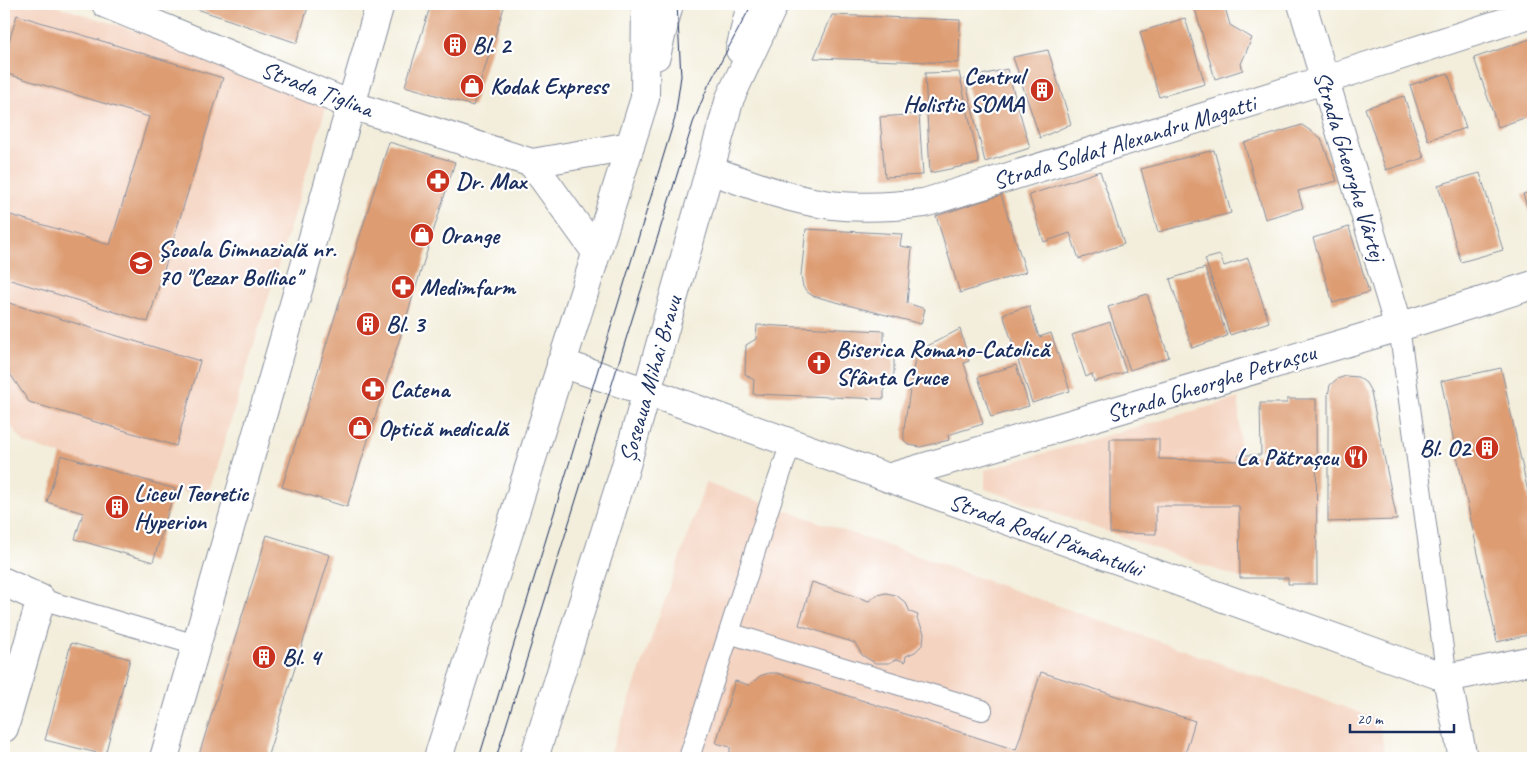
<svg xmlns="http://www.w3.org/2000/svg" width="1537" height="762" font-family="Caveat,sans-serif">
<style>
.built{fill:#f4d3c0}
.building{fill:#dd9c72}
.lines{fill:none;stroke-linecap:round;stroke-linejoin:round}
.service-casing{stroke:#878e9c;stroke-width:22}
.minor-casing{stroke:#878e9c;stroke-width:30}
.primary-casing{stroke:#878e9c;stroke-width:30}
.service{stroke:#fff;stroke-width:20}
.minor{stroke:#fff;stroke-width:28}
.primary{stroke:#fff;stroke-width:28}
.tram{stroke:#1b2f5e;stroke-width:1}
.labels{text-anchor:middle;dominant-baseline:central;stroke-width:4.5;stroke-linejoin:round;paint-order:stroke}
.poi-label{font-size:24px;font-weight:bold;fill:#1b2f5e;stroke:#fff;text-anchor:start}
.street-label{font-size:24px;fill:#1b2f5e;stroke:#fff}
</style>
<rect width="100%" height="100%" fill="#fff"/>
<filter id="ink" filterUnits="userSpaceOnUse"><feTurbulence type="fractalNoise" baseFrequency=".02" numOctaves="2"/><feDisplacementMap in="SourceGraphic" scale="10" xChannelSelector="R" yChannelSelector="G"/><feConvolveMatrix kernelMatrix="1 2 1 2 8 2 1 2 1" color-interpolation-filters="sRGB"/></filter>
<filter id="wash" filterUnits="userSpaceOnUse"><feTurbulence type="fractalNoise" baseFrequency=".0096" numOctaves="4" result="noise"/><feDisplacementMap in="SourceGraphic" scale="20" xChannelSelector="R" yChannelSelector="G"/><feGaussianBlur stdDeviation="1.12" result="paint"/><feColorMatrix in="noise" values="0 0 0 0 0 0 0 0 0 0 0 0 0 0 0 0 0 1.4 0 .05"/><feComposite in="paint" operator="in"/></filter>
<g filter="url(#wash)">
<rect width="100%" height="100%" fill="#f3eedb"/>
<!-- built -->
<path class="built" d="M4 4H50L185 46 326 108 207 499 61 455 25 443 4 418Z
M1239 398 1240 578 985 489V470Z
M706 483 923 558 1378 719 1386 758H609Z"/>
<g id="blocks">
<!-- building -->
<path class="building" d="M194 4H309L297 43 194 8Z
M431 4H505L473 106 405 86Z
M1213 4H1224L1230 25 1252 38 1241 64 1243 70 1215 79 1195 9Z
M1332 4H1345L1333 8Z
M17 15 223 78 148 322 4 278V213L110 245 149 117 4 73V58Z
M832 15 960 20 959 63 814 58Z
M1185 18 1205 84 1159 97 1140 32Z
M1533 38V115L1498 127 1474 58Z
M1048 50 1071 124 1040 138 1013 57Z
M1007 69 1030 148 985 162 965 79Z
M959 72 979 163 930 173 925 73Z
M1448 73 1466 128 1428 140 1410 85Z
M1404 96 1424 158 1386 170 1365 108Z
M919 114 923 175 885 177 880 117Z
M1302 125 1321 138 1337 181 1298 191 1303 208 1265 219 1244 143Z
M389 142 455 162 347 507 282 487Z
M1214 150 1231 213 1158 232 1141 169Z
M1100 171 1124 244 1079 259 1070 233 1044 242 1029 195Z
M1480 173 1503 250 1461 262 1438 185Z
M1533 191V224L1523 194Z
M1001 195 1026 272 960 293 936 216Z
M1349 227 1369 292 1333 303 1313 238Z
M806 229 902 234 900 246 912 248 907 303 925 309 921 324 813 296 807 292 803 287 801 275Z
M1220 255 1224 266 1248 258 1269 322 1230 335 1205 259Z
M1205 268 1227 336 1192 348 1170 279Z
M1147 294 1169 357 1130 370 1108 307Z
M9 303 200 361 176 446 29 402 4 365V321Z
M1029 306 1039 337 1051 333 1070 391 1032 403 1003 314Z
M1110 322 1126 372 1094 382 1092 374 1086 377 1072 335Z
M757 325 884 331V342L894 351V374L884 384V399L753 394 754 380 745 374 746 345 756 339Z
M960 329 969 361 964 363 983 424 948 435 949 440 920 447 909 445 904 440V428L916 352Z
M1016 365 1029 406 991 417 978 377Z
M1501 368 1533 515V634L1497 642 1441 381Z
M1346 376 1358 377 1366 383 1371 392 1397 520 1328 522V395L1330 385 1337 379Z
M1287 399H1316L1317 584H1288V578H1240L1239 506H1156V534L1110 533V439H1159V459L1239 461V455H1261L1260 403H1287Z
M61 455 175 489 153 562 75 539 83 513 47 502Z
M267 535 330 555 267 758H198Z
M812 582 869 601 877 595 886 593 896 595 906 603 910 612 918 615 917 619 920 624 924 633 923 644 915 652 906 656 905 662 897 659 889 663H875L862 655 855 643 799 625Z
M71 643 130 659 105 755 45 740Z
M1041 672 1195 721 1184 758H730V747L716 743 735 681 749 685 760 676 769 673H777L1016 750Z"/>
</g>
</g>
<g filter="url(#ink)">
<use href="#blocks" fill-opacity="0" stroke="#878e9c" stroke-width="1"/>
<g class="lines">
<!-- service casing -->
<g class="service-casing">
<path id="service" d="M1399 327 1447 678
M41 599 196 645
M729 633 982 710
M689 758 770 504 791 443"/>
</g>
<!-- minor casing -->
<g class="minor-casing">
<path id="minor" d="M106 4 351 105 532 163 630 146
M1302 4 1399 327
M532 163 596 252
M710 170C747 183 785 198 824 204 858 209 890 207 924 203L1324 80 1533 13
M561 363 677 402 1447 678 1533 660
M888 478 1399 327 1533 285
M4 582 41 599 4 728
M1447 678 1463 758
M164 758 380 4"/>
</g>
<!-- primary casing -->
<g class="primary-casing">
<path id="primary" d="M740 50 751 4
M656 56 669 4
M438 758 645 98 646 4
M534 758 625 469 730 98 774 4"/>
</g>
<!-- service -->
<use href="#service" class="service"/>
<!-- minor -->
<use href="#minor" class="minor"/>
<!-- primary -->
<use href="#primary" class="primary"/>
<!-- tram -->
<path class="tram" d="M479 758 675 118 681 76 677 4
M496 758 693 123 708 86 752 4"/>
</g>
</g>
<!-- icons -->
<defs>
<g id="building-disc" transform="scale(1.25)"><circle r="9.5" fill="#c8321e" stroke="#fff"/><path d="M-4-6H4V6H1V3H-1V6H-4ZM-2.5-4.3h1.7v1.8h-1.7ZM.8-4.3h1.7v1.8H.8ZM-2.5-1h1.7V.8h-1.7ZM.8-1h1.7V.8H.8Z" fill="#fff"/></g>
<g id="shop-disc" transform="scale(1.25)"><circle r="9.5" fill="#c8321e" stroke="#fff"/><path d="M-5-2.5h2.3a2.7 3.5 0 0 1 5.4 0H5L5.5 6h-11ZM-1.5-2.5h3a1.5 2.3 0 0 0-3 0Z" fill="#fff"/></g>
<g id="pharmacy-disc" transform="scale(1.25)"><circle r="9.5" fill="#c8321e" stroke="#fff"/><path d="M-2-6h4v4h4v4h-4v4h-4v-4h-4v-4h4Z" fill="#fff"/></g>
<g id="school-disc" transform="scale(1.25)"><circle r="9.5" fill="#c8321e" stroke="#fff"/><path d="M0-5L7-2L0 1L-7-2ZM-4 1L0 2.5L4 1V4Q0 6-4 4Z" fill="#fff"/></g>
<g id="church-disc" transform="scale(1.25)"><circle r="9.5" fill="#c8321e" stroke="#fff"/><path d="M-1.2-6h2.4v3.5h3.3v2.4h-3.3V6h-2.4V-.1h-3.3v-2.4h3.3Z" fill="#fff"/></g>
<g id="restaurant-disc" transform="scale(1.25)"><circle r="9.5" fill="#c8321e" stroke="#fff"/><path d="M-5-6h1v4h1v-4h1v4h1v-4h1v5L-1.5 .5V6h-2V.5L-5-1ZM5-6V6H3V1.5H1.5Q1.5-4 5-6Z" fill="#fff"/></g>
</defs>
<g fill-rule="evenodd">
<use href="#building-disc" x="455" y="45"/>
<use href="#shop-disc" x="472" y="86"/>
<use href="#building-disc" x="1042" y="90"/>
<use href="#pharmacy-disc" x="438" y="181"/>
<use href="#shop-disc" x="422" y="235"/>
<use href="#school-disc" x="141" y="263"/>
<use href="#pharmacy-disc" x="403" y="287"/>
<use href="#building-disc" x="368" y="324"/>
<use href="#church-disc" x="819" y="363"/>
<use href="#pharmacy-disc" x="373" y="389"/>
<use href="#shop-disc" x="360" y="428"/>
<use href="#building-disc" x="1487" y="448"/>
<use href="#restaurant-disc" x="1356" y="457"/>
<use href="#building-disc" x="117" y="507"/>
<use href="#building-disc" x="264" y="657"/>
</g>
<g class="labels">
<!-- poi labels -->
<g class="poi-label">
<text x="472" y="45">Bl. 2</text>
<text x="1024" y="76" text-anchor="end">Centrul<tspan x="1024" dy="28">Holistic SOMA</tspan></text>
<text x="490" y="86">Kodak Express</text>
<text x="456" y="181">Dr. Max</text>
<text x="440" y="235">Orange</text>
<text x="158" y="249">Școala Gimnazială nr.<tspan x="158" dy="28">70 "Cezar Bolliac"</tspan></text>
<text x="420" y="287">Medimfarm</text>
<text x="386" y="324">Bl. 3</text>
<text x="836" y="349">Biserica Romano-Catolică<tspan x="836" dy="28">Sfânta Cruce</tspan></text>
<text x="390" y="389">Catena</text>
<text x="378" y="428">Optică medicală</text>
<text x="1470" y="448" text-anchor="end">Bl. O2</text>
<text x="1338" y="457" text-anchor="end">La Pătrașcu</text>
<text x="134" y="493">Liceul Teoretic<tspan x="134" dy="28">Hyperion</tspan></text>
<text x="282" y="657">Bl. 4</text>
</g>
<!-- street labels -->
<g class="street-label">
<text transform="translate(317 89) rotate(21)">Strada Țiglina</text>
<text transform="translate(1124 142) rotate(-17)">Strada Soldat Alexandru Magatti</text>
<text transform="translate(1350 166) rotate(73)">Strada Gheorghe Vârtej</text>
<text transform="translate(650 379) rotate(-74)">Șoseaua Mihai Bravu</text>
<text transform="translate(1211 383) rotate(-17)">Strada Gheorghe Petrașcu</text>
<text transform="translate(1046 535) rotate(20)">Strada Rodul Pământului</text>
</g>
</g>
<!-- margin -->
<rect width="1537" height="762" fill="none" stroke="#fff" stroke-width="20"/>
<!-- scale -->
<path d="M1350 724v8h104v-8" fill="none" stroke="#1b2f5e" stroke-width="2.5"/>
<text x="1357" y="724" font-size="15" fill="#1b2f5e" stroke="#ffffff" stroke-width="4" paint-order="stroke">20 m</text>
</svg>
